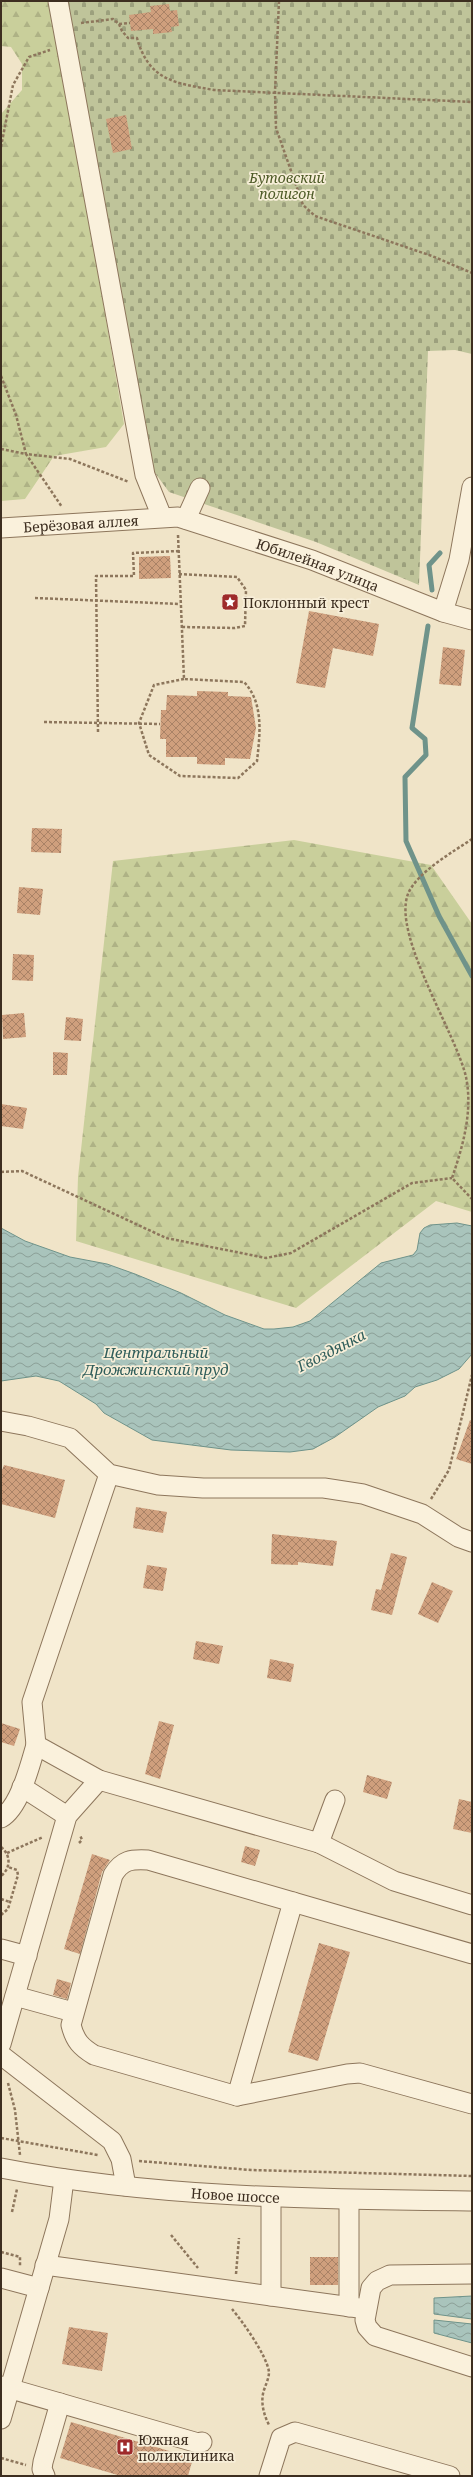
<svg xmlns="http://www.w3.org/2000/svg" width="473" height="2477" font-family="'Noto Serif',serif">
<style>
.forest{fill:url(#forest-firs)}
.cemetery{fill:url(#cemetery-stones)}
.water{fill:url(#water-waves);stroke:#6f938a}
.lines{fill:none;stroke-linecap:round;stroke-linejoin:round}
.stream{stroke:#6f938a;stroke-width:5}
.building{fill:url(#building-cross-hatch)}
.minor-casing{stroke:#8d765c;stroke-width:21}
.path{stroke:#8d765c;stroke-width:2.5;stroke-dasharray:3 2;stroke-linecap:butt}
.minor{stroke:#faf1dc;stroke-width:19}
.labels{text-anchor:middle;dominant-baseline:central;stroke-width:3.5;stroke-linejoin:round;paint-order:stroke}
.park-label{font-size:14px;font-style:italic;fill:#4d5a26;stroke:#f7eed8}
.street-label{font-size:14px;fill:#3d2e20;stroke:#f7eed8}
.poi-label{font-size:14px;fill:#3d2e20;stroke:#f7eed8;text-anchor:start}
.water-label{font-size:15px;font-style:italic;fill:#2f5d5a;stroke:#f7eed8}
</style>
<defs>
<pattern id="forest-firs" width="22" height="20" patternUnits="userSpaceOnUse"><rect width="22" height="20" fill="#c9cf9b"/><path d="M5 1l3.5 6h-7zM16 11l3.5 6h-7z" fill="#aeb285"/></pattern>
<pattern id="cemetery-stones" width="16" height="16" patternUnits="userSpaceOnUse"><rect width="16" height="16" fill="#bfc49a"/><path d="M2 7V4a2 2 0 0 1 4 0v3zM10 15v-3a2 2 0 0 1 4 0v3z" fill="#9ca07d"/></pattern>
<pattern id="water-waves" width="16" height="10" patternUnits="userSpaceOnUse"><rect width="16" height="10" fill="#a9c4bc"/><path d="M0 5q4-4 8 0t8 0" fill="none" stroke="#8ba098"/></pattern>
<pattern id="building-cross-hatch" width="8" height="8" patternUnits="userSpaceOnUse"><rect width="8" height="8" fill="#cf9f7d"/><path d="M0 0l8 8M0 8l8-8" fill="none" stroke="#a98266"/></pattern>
</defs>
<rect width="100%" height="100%" fill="#f0e4c8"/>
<!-- forest -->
<path class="forest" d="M1 1H51L124 424 106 447 54 456 25 499 1 501V114L22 90V64L11 47 1 46Z
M294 840 431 865 472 924V1212L436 1201 296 1308 76 1241 78 1177 113 861Z"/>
<!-- cemetery -->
<path class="cemetery" d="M67 1H472V354L455 350 428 351 419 585 316 542 169 492 150 466Z"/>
<!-- water -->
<path class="water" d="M457 1223 472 1226V1354L459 1369 437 1380 415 1387 405 1396 378 1407 335 1437 313 1449 290 1452 231 1450 152 1440 104 1413 96 1404 59 1381 36 1376 1 1381V1228L25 1241 70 1257 107 1264 135 1274 181 1293 225 1315 264 1329H274L293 1327 310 1321 381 1263 413 1255 417 1250 420 1233 424 1228 430 1225Z
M472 2296V2319L434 2314V2298Z
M434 2320 472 2324V2343L434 2333Z"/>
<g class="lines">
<!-- stream -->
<path class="stream" d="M432 590 429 565 440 553
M428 626 412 728 425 739 426 755 405 777 406 841 439 916 472 976"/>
</g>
<!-- building -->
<path class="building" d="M169 4 170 11 177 10 179 26 171 27 172 32 153 34V29L131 31 129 15 151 12 150 6Z
M126 115 132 149 113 153 106 119Z
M170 556 171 578 139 579V557Z
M309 611 379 624 373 656 333 648 325 688 296 683Z
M443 647 465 650 461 686 439 684Z
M197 691 228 692V696L251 697 256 728 250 759 225 758V765L197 764V757H166V739H160L161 710H166L167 695 197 696Z
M32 828 62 829 61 853 31 852Z
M19 887 43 889 40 915 17 913Z
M13 954 34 955 33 981 12 980Z
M24 1013 26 1037 3 1039 2 1015Z
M66 1017 83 1019 81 1041 64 1040Z
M53 1052 68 1053 67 1075H53Z
M1 1104 27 1108 23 1129 1 1126Z
M470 1420 472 1421V1464L456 1459Z
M4 1465 65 1480 55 1518 1 1504V1473Z
M136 1507 167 1512 163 1533 133 1528Z
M272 1534 337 1541 333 1566 298 1562V1565L271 1564Z
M391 1553 407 1557 392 1615 371 1610 376 1589 381 1590Z
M147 1565 167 1568 163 1591 143 1588Z
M432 1582 453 1591 438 1623 418 1614Z
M196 1641 223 1646 219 1664 193 1659Z
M270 1659 294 1664 291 1682 267 1678Z
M159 1721 174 1725 160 1779 145 1774Z
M1 1723 20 1729 14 1746 1 1742Z
M367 1775 392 1782 387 1799 363 1792Z
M459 1799 472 1802V1833L453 1829Z
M245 1846 260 1850 255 1866 241 1862Z
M92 1854 110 1860 102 1872 80 1954 64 1949Z
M319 1943 350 1952 318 2061 288 2052Z
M57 1979 71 1983 67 1999 53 1995Z
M310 2257H338V2285H310Z
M69 2327 108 2333 102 2371 62 2364Z
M71 2422 193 2458 188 2476H121L60 2458Z"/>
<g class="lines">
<!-- minor casing -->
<g class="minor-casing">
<g id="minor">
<path d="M58 1 145 475 162 517"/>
<path d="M186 519 200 488"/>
<path id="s1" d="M1 528 178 517 312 560 443 612 472 620"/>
<path d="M443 612 459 560 472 487"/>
<path d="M1 1421 28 1426 70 1438 109 1474 158 1485 203 1488H324L363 1494 422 1514 458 1537 472 1542"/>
<path d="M109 1474 32 1702 36 1745 99 1780 319 1843 335 1800"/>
<path d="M22 1787 67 1816"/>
<path d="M1 1818C20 1807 30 1765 36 1745"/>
<path d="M319 1843 394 1881 472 1905"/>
<path d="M1 1949 27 1956"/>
<path d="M472 1954 148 1860C131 1859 122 1860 113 1875L71 2025C75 2041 81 2047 94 2055L237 2096 347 2074 360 2073 472 2104"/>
<path d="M15 1996 73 2012"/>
<path d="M1 2044 67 1816 99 1780"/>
<path d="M1 2055 112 2141 121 2159 126 2186"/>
<path d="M237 2096 293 1902"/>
<path id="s2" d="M1 2168C156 2198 315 2199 472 2201"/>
<path d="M349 2200V2307"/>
<path d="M45 2265 366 2309"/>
<path d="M472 2274 390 2275 377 2281 371 2288 365 2320 367 2327 375 2336 472 2367"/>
<path d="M1 2278 39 2288"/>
<path d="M271 2296V2197"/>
<path d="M1 2386 198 2443 202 2442"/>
<path d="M1 2419 59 2219 64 2179"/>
<path d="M45 2476 42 2469 43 2462 60 2403"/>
<path d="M269 2476 281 2438 295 2432 450 2476"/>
</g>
</g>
<!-- path -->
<path class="path" d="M279 1 275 92 276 128 303 205 315 216 432 256 472 273
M81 23 113 19 119 24 122 31 128 38H137C149 81 175 83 214 90L472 102
M119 24 130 23
M1 147 13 85 29 57 50 50
M1 376 16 415 26 454 70 459 129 482
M1 449 26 454 62 507
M178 535 184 679 244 682C264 703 260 734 257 761L238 778 180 776 149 755 139 723 154 685 184 679
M179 574 237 577 246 590 245 626 235 628 181 627
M35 598 180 604
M44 722 160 724
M98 732 96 576H134L133 553 179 551
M472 839C453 852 417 872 408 894 392 935 456 1033 466 1077 473 1111 463 1146 452 1178L472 1199
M1 1172 22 1171 166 1238 266 1258 291 1253 412 1183 452 1178
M431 1499 449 1470 472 1375
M79 1843 82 1840 80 1835
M1 1847C11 1855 11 1868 1 1876
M7 1853 43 1837
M1 1899 10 1902
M1 1915 8 1909 18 1875 17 1870 8 1867
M8 2083 15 2110 20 2155
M1 2138 98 2155
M139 2161 251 2170 472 2176
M12 2212 17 2189
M171 2235 198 2268
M1 2252 20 2257V2266
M236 2274 239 2238
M232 2309C243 2322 267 2356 269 2372 269 2378 266 2384 264 2390 260 2402 264 2415 269 2425
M1 2458 26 2465"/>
<!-- minor -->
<use href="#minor" class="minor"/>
</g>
<!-- icons -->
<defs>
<g id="sight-square" transform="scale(0.9)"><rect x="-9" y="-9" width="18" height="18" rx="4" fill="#9e2a2b" stroke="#f7eed8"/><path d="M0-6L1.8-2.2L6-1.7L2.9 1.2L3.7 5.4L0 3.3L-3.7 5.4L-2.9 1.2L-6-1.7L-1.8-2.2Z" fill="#fff"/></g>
<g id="hospital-square" transform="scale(0.9)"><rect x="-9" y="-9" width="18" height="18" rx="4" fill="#9e2a2b" stroke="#f7eed8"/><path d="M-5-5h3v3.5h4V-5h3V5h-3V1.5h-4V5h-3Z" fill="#fff"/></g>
</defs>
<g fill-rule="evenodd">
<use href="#sight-square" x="230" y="602"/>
<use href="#hospital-square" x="125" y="2447"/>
</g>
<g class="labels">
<!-- park labels -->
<g class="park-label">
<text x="287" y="177">Бутовский<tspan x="287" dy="16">полигон</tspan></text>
</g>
<!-- street labels -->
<g class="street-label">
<text stroke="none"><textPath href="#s1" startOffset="80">Берёзовая аллея</textPath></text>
<text stroke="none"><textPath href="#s1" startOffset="325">Юбилейная улица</textPath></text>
<text stroke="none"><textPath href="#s2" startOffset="236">Новое шоссе</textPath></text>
</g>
<!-- poi labels -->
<g class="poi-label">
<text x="243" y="602">Поклонный крест</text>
<text x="138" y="2439">Южная<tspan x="138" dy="16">поликлиника</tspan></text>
</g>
<!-- water labels -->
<g class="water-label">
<text transform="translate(331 1350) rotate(-27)">Гвоздянка</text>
<text x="156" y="1352">Центральный<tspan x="156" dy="17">Дрожжинский пруд</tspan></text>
</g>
</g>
<!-- border -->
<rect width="473" height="2477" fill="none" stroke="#3d2e20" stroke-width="4"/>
</svg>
